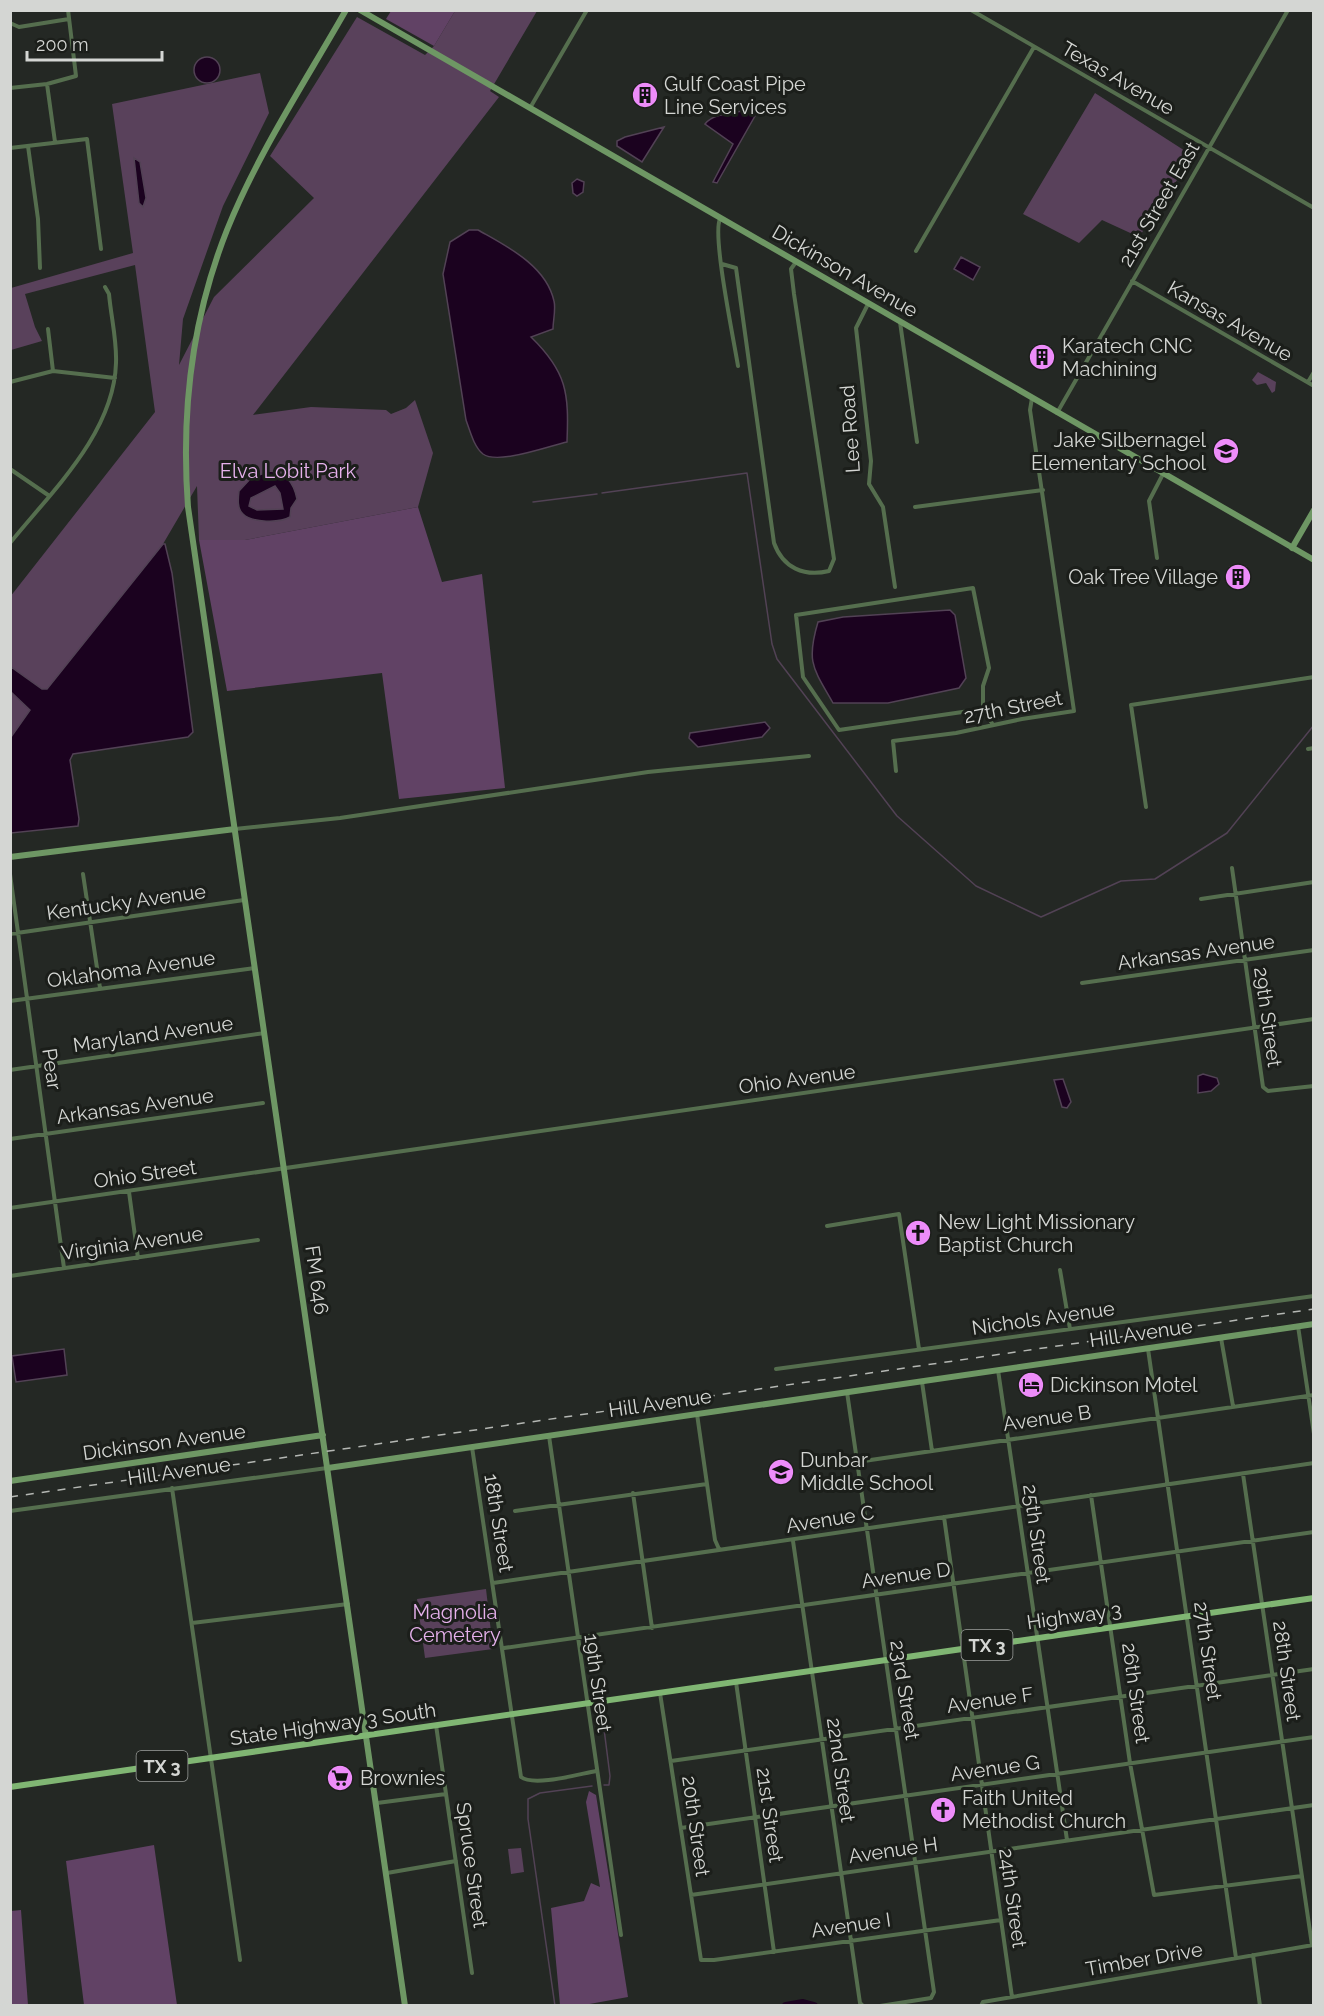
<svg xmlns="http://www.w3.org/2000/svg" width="1324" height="2016" font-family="Raleway,sans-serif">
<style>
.green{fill:#59415b}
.forest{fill:#614265}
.water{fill:#1b021f;stroke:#524255;stroke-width:1.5;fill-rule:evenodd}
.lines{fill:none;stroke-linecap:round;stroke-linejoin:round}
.stream{stroke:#524255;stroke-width:1.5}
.river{stroke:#1b021f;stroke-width:8}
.street{stroke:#556e4e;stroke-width:4}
.secondary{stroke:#6e9764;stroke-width:6}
.primary{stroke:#80b673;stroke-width:6}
.rail{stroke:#b4b7b3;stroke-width:1.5;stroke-dasharray:8 8;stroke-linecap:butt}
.labels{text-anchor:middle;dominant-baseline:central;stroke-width:6;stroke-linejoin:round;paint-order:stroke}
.shield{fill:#1b1e1a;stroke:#9c9f9c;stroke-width:1.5}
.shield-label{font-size:18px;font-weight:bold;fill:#d4d6d3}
.street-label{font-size:20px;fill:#d4d6d3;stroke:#1b1e1a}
.poi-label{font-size:20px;fill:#d4d6d3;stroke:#1b1e1a;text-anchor:start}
.park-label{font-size:20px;fill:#e6b1ec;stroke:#1b1e1a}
</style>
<rect width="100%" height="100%" fill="#242824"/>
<!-- green -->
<path class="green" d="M455 11H537L490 91 499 97 253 415 311 407 386 410 391 414 406 408 415 400 433 453 418 507 245 540H199L197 486 163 544 47 689H42L11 667 10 597 155 412 135 265 25 294 35 327 42 341 11 350V288L133 253 112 104 260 73 269 113 223 206 183 319 179 365 214 297 314 198 270 156 357 17 425 55 434 46Z
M1095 93 1193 156 1139 237 1102 220 1079 243 1023 214Z
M1258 372 1276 382 1275 391 1272 393 1266 383 1257 385 1252 380Z
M11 692 30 710 11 737Z
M486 1589 493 1649 425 1658 417 1599Z
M521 1848 524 1872 511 1874 508 1849Z"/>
<!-- forest -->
<path class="forest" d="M391 11V10L455 11 434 46 386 19Z
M418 507 442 582 482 574 505 788 399 799 382 673 227 691 199 540H245Z
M589 1791 596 1795 628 1997 584 2005H560L551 1908 584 1901 591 1883 600 1887 586 1802Z
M154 1845 177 2005H84L66 1861Z
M21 1910 28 2005H11V1911Z"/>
<!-- water -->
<path class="water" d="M194 70a13 13 0 1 1 26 0a13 13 0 1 1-26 0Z
M748 110 755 116 717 183 713 182 733 144 705 124C713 113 735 113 748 110Z
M664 127 642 162 617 146V141L625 137Z
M134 158 140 162 146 198 143 207 139 203Z
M577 179 584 182 583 192 577 196 573 193 572 183Z
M469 230H478C506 246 546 265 554 301 556 309 553 321 553 329L531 337C567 372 569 393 567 442 549 446 498 465 483 454 474 447 470 431 466 420L443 274 450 242Z
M961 257 980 267 973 280 954 269Z
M270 471C286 472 294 484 297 499L291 508 290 517C280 523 252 523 243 514 237 509 238 499 239 491L251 478ZM275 486 280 493 283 509 257 510 249 506 251 498Z
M163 544H165L172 573 193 732 188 737 73 754 70 760 79 819 78 826 11 833V737L30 710 11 692V667L42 689H47Z
M950 610 955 615 966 678 959 688 888 703H833C813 668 806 662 818 622L843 617Z
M765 722 770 728 762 737 698 747 689 738 690 733Z
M1203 1074 1217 1078 1219 1084 1211 1091 1198 1093V1076Z
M1063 1079 1071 1102 1067 1108 1062 1107 1054 1080Z
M64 1349 67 1375 16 1382 12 1356Z"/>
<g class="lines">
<!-- stream -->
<path class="stream" d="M602 493 747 473 772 644 777 659 897 816 976 886 1041 917 1121 881 1155 879 1227 833 1314 725
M533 502 597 494
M603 1721 610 1776 609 1785H604
M555 2006 528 1819V1799L540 1793 592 1786"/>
<!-- river -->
<path class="river" d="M786 2006 803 2003 814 2006"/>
<!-- street -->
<path class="street" d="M971 10 1314 208
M10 23 19 27 69 19
M47 84 55 142
M10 88 47 84 76 76 68 10
M530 108 587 10
M28 146 38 219 40 268
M10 148 87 139 101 249
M720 219C712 235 734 341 738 366
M916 251 1034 47
M722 264 736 268 774 543C783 568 804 577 829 571L834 559 794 294 791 269 796 262
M1132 281 1314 386
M868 304 856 328 871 461 869 484 883 507 895 587
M900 322 917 442
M48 329 53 371
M10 382 53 371 115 378
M1308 382 1314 372
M1057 413 1288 10
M10 469 48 495
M915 507 1043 490
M10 543C52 491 114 433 116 363 117 340 111 317 109 294L105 287
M1157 558 1149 501 1163 474
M983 709V686L989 668 973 588 796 615 803 677 839 730 983 709 993 725
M1308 749 1314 748
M896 771 893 741 956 733 1022 719 1074 711 1030 410 1032 398
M1146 807 1131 705 1314 677
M235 829 340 818 648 772 809 756
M1232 868 1263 1087 1268 1091 1314 1086
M10 874 64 1268
M83 874 100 988
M1201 899 1314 882
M10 934 244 900
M1082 983 1314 950
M10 1001 255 968
M10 1070 265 1033
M10 1139 263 1103
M129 1192 138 1258
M10 1208 1314 1019
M827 1226 899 1214 919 1349
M1060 1270 1070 1329
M10 1276 258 1240
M1298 1326 1314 1434
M1221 1338 1233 1406
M1148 1349 1236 1958
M776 1369 1314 1296
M998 1370 1067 1840
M922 1382 932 1451
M847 1392 934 1992 931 1998 880 2006
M697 1414 715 1540 719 1549
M549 1436 621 1935
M472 1447 521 1777C534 1787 579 1774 596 1771
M857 1462 1314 1395
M1243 1474 1312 1945
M172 1488 240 1960
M633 1493 652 1628
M1091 1495 1130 1763 1154 1895 1302 1876
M10 1511 327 1468
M515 1511 707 1484
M944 1517 1012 1997
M793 1541 860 2003 863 2006
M493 1583 1314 1463
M192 1623 348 1604
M504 1648 1314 1532
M736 1682 774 1952
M660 1693 701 1960H714L1001 1920
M436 1725 472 1973
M671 1761 1314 1669
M377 1803 446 1794
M681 1828 1314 1737
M387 1873 456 1861
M691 1895 1314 1805
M1253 1955 1260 2006
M981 2006 983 2002 1313 1945"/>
<!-- secondary -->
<path class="secondary" d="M346 10C305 82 258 153 227 230 192 318 181 413 188 507L405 2006
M360 10 1314 560
M1292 548 1314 510
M10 857 235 829
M328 1468 1314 1324
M10 1481 323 1435"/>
<!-- primary -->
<path class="primary" d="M10 1787 1314 1598"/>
<!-- rail -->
<path class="rail" d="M10 1497 1314 1309"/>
</g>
<!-- icons -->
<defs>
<g id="building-disc" transform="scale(1.35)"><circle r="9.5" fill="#ed8cf9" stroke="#1b1e1a"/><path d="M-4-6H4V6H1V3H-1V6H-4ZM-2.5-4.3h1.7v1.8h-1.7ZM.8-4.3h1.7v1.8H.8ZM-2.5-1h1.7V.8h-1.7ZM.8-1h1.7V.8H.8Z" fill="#111"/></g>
<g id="school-disc" transform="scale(1.35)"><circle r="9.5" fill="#ed8cf9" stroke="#1b1e1a"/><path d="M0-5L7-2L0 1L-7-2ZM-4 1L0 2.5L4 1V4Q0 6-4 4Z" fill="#111"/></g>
<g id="church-disc" transform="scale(1.35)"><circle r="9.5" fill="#ed8cf9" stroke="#1b1e1a"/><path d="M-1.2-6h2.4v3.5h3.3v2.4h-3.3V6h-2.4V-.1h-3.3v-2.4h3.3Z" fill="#111"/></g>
<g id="hotel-disc" transform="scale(1.35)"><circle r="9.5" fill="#ed8cf9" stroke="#1b1e1a"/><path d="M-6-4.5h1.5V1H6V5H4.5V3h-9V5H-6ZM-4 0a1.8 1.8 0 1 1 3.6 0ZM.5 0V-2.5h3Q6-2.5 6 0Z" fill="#111"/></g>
<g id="supermarket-disc" transform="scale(1.35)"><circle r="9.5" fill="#ed8cf9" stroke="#1b1e1a"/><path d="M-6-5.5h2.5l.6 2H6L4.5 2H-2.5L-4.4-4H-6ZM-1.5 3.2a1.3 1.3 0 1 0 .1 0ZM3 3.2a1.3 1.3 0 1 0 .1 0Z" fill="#111"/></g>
</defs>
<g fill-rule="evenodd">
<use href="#building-disc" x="645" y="95"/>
<use href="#building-disc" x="1042" y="357"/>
<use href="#school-disc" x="1226" y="451"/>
<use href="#building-disc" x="1238" y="577"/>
<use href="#church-disc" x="918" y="1233"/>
<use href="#hotel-disc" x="1031" y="1385"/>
<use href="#school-disc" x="781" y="1472"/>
<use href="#supermarket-disc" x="340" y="1778"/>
<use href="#church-disc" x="943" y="1810"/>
</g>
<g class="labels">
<!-- shield labels -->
<g class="shield">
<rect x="961.5" y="1630" width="51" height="30" rx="4.5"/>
<rect x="136.5" y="1751" width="51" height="30" rx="4.5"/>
</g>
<g class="shield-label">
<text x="987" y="1645">TX 3</text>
<text x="162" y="1766">TX 3</text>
</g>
<!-- street labels -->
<g class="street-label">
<text transform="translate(1118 78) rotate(30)">Texas Avenue</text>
<text transform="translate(1159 204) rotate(-60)">21st Street East</text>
<text transform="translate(845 271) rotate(30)">Dickinson Avenue</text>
<text transform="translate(1230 321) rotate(30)">Kansas Avenue</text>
<text transform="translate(850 429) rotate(-94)">Lee Road</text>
<text transform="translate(1013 707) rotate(-11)">27th Street</text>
<text transform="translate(126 902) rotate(-8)">Kentucky Avenue</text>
<text transform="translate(1196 952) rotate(-8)">Arkansas Avenue</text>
<text transform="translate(131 969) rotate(-8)">Oklahoma Avenue</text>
<text transform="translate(1268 1017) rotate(82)">29th Street</text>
<text transform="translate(153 1034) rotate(-8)">Maryland Avenue</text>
<text transform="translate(52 1069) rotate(82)">Pear</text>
<text transform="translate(797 1079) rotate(-8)">Ohio Avenue</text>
<text transform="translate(135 1106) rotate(-8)">Arkansas Avenue</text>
<text transform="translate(145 1174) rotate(-8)">Ohio Street</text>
<text transform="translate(132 1243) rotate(-8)">Virginia Avenue</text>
<text transform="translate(317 1280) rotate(82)">FM 646</text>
<text transform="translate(1043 1318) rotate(-8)">Nichols Avenue</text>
<text transform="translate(1141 1333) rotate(-8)">Hill Avenue</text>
<text transform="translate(660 1403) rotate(-8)">Hill Avenue</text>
<text transform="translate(1047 1418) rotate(-8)">Avenue B</text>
<text transform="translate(164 1442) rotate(-8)">Dickinson Avenue</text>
<text transform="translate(179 1471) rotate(-8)">Hill Avenue</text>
<text transform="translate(830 1519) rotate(-9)">Avenue C</text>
<text transform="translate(499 1523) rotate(81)">18th Street</text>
<text transform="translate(1037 1534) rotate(82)">25th Street</text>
<text transform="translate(906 1575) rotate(-8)">Avenue D</text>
<text transform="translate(1074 1616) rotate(-8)">Highway 3</text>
<text transform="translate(1208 1651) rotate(82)">27th Street</text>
<text transform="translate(1287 1671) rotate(82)">28th Street</text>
<text transform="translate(598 1683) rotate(82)">19th Street</text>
<text transform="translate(905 1690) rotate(81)">23rd Street</text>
<text transform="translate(1136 1693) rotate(82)">26th Street</text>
<text transform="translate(990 1700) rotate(-8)">Avenue F</text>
<text transform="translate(333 1724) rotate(-8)">State Highway 3 South</text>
<text transform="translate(995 1768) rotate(-8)">Avenue G</text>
<text transform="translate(841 1770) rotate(82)">22nd Street</text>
<text transform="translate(770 1815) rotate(82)">21st Street</text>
<text transform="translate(696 1826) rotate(82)">20th Street</text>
<text transform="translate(893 1850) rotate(-8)">Avenue H</text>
<text transform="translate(472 1865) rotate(82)">Spruce Street</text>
<text transform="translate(1013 1898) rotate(82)">24th Street</text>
<text transform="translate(851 1925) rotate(-8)">Avenue I</text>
<text transform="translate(1144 1959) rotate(-10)">Timber Drive</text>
</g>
<!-- poi labels -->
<g class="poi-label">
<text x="664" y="84">Gulf Coast Pipe<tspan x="664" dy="23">Line Services</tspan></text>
<text x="1062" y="346">Karatech CNC<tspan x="1062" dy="23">Machining</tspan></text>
<text x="1206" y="440" text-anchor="end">Jake Silbernagel<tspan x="1206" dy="23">Elementary School</tspan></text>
<text x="1218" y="577" text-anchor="end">Oak Tree Village</text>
<text x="938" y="1222">New Light Missionary<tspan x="938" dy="23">Baptist Church</tspan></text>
<text x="1050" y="1385">Dickinson Motel</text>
<text x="800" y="1460">Dunbar<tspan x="800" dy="23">Middle School</tspan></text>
<text x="360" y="1778">Brownies</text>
<text x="962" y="1798">Faith United<tspan x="962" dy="23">Methodist Church</tspan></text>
</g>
<!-- park labels -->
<g class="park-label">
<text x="288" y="471">Elva Lobit Park</text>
<text x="455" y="1612">Magnolia<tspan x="455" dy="23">Cemetery</tspan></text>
</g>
</g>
<!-- border -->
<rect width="1324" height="2016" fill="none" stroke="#d4d6d3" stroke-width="24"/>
<!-- scale -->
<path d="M27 51v9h135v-9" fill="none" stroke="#d4d6d3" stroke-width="3"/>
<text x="36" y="51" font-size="18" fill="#d4d6d3" stroke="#1b1e1a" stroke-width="4.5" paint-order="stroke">200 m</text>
</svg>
